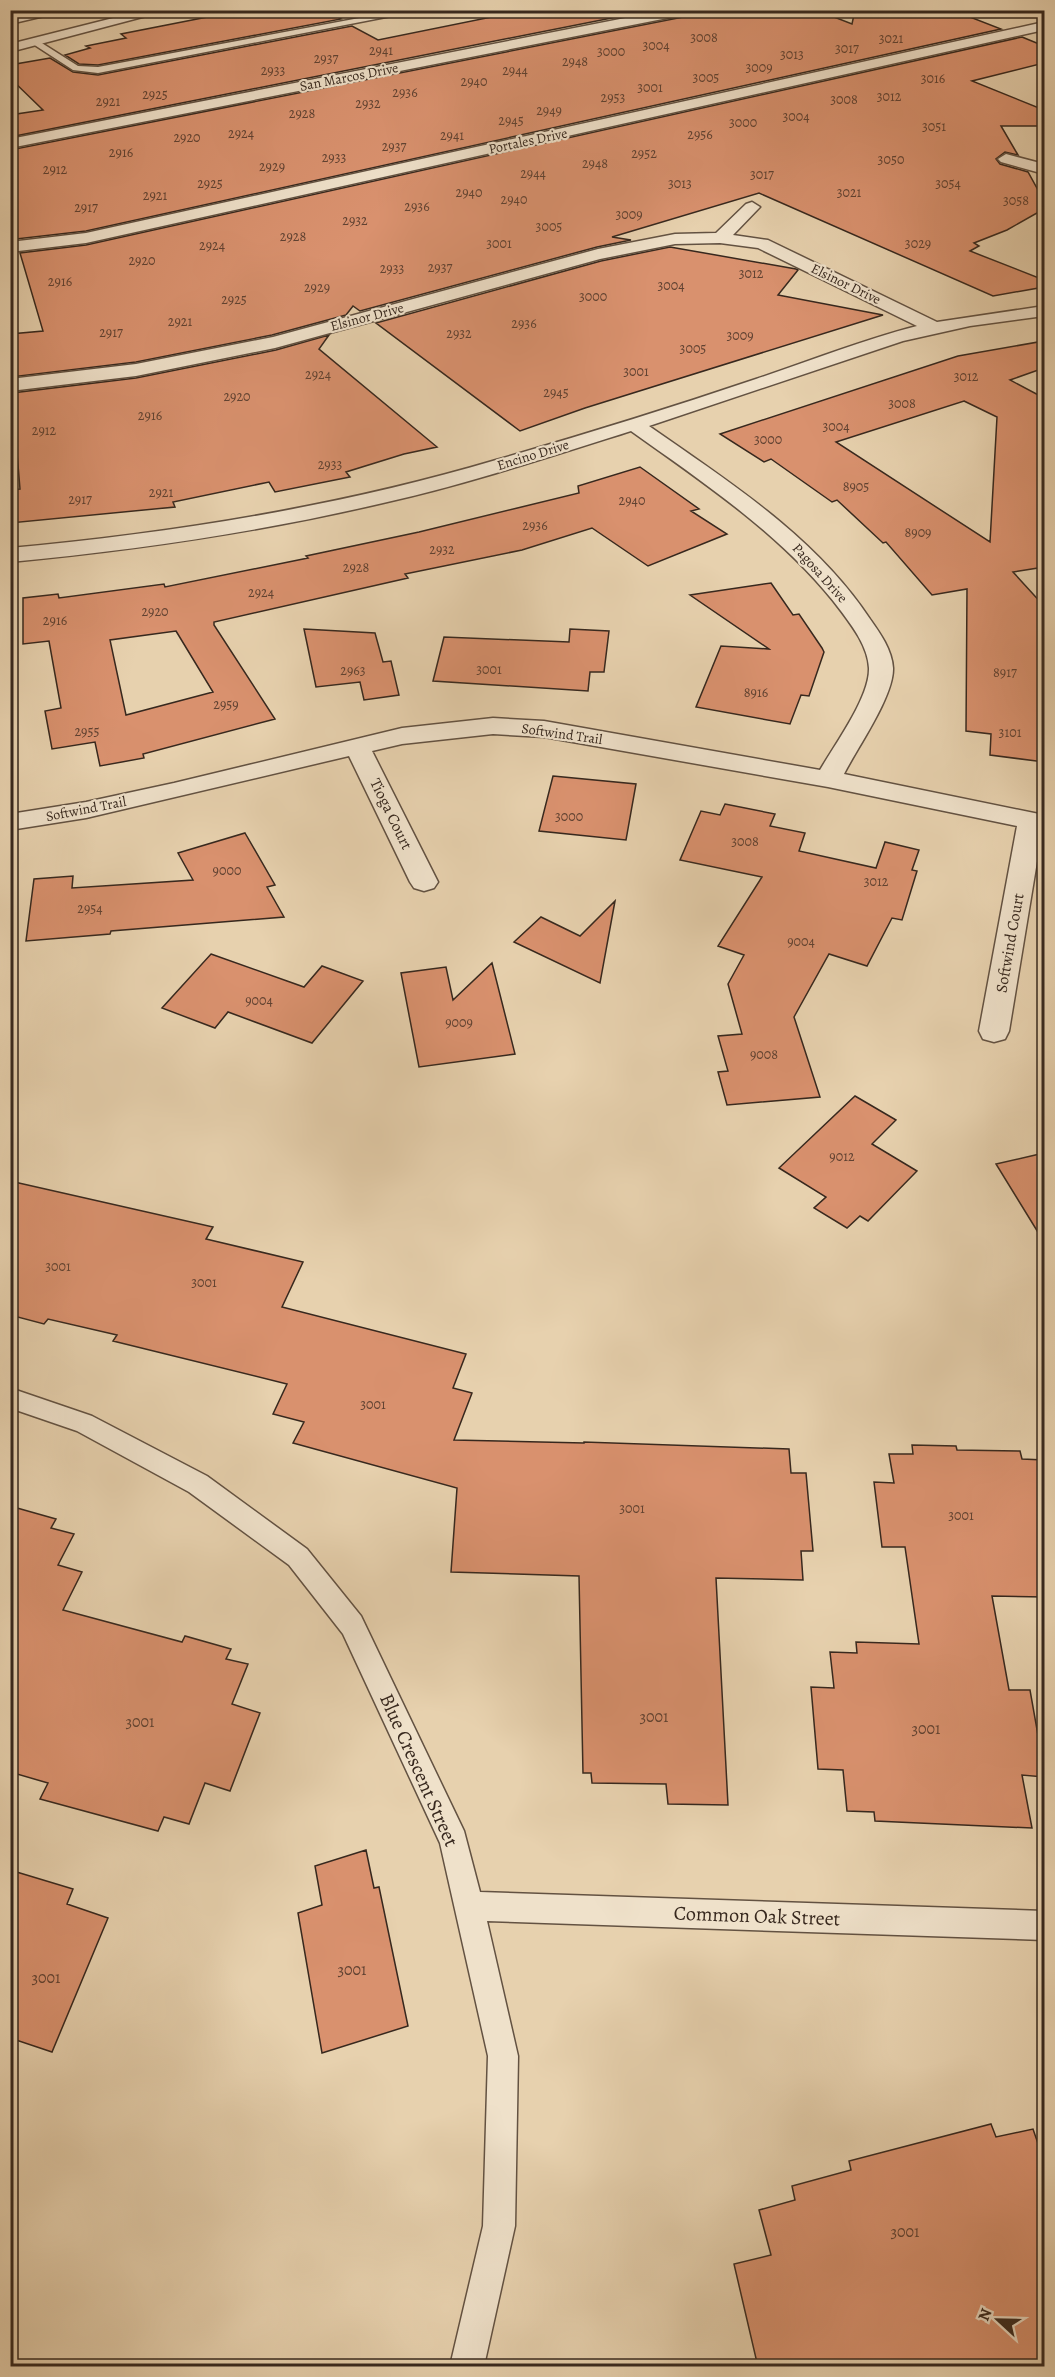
<svg xmlns="http://www.w3.org/2000/svg" width="1055" height="2377" font-family="Alegreya,serif">
<style>
.building{fill:#d9916e;stroke:#37281e;stroke-width:1.5;fill-rule:evenodd}
.lines{fill:none;stroke-linecap:round;stroke-linejoin:round}
.service-casing{stroke:#635242;stroke-width:3}
.minor-casing{stroke:#635242;stroke-width:3}
.tertiary-casing{stroke:#635242;stroke-width:3}
.service{fill:#efe1ca;fill-rule:evenodd}
.minor{fill:#efe1ca;fill-rule:evenodd}
.tertiary{fill:#efe1ca;fill-rule:evenodd}
.labels{text-anchor:middle;dominant-baseline:central;stroke-width:4.5;stroke-linejoin:round;paint-order:stroke}
.number-label{font-size:14px;fill:#604232}
.far-street-label{font-size:14px;fill:#37281e;stroke:#efe1ca}
.street-label{font-size:16px;fill:#37281e;stroke:#efe1ca}
.near-number-label{font-size:16px;fill:#604232}
.near-street-label{font-size:20px;fill:#37281e;stroke:#efe1ca}
</style>
<rect width="100%" height="100%" fill="#e7d1ae"/>
<filter id="stains"><feTurbulence type="fractalNoise" baseFrequency=".00333" numOctaves="4"/><feColorMatrix values="0 0 0 0 .2 0 0 0 0 .09 0 0 0 0 .02 0 0 0 .5 -.17"/></filter>
<radialGradient id="worn" r=".72"><stop offset=".6" stop-color="#630" stop-opacity="0"/><stop offset="1" stop-color="#630" stop-opacity=".3"/></radialGradient>
<!-- building -->
<path class="building" d="M243 10H325L341 19 98 65 79 64 65 55 90 48 86 46 126 38 121 34Z
M526 10H652L10 137V115L43 110 10 78V65L50 58 73 72 98 75 352 26 378 40Z
M696 10H816L852 24 855 10H952L1001 29 86 231 16 239 10 220V150L688 16Z
M1022 37 1044 46V63L972 81 1044 110V126H1001L1018 155 1005 152 996 159 1000 164 1028 172 1044 201V209L1007 230 974 243 979 246 970 251 1044 280V287L993 296 759 193 612 237 631 240 597 247 360 311 353 306 346 315 272 335 136 362 11 377 10 334 43 331 20 253 86 245Z
M670 247 796 269 798 270 778 295 883 315 585 408 520 431 376 323 601 261Z
M329 335 319 349 437 447 404 454 346 472 350 477 275 492 269 482 173 502 175 507 10 523V490L20 489 12 393 136 378 276 350Z
M1044 341V368L1010 380 1044 398V567L1013 572 1044 606V762L990 755 991 734 966 731 967 589 932 595 886 542 883 543 837 500 832 502 771 459 764 462 720 434 958 356ZM964 401 997 417 990 542 836 442Z
M640 467 699 509 691 511 727 534 648 566 592 528 522 550 405 574 408 578 214 622V625L275 719 143 754 144 758 100 766 95 742 52 749 45 711 61 708 49 641 23 644V598L58 594 59 598 164 584 165 587 308 558 306 556 419 532 579 493 578 486ZM176 631 213 692 126 715 110 640Z
M771 583 793 615 799 614 822 648 824 652 809 696 801 695 790 724 696 707 721 646 769 649 690 595Z
M304 629 375 633 383 662 391 661 399 695 364 700 360 682 316 687Z
M570 629 609 631 604 672H590L588 691 433 681 444 637 569 642Z
M553 776 636 784 626 840 539 831Z
M725 804 775 814 770 826 805 833 799 851 876 868 885 842 919 850 912 870 917 871 902 920 892 918 867 966 829 954 794 1017 820 1097 727 1105 718 1072 728 1071 718 1036 742 1034 728 984 744 955 718 946 762 877 680 860 701 811 720 815Z
M245 833 275 885 267 887 284 917 111 931 110 934 26 941 34 879 73 876 72 888 193 880 178 853Z
M615 901 600 983 514 942 541 917 580 936Z
M211 954 304 987 322 966 363 981 312 1043 228 1012 215 1028 162 1008Z
M492 963 515 1054 419 1067 401 973 446 967 453 1000Z
M855 1096 896 1120 872 1144 917 1171 868 1221 860 1216 847 1228 814 1208 826 1197 779 1168Z
M1044 1153V1242L996 1164Z
M10 1181 213 1227 206 1239 303 1262 282 1307 466 1354 453 1388 472 1393 454 1440 584 1443V1442L789 1449 791 1473H806L813 1551H801L803 1580 716 1578 728 1805 668 1804 666 1784 592 1783 591 1773H583L579 1576 451 1572 457 1488 293 1443 304 1422 273 1414 287 1384 113 1341 117 1335 48 1319 44 1324 10 1315Z
M912 1445 956 1446 957 1450 1020 1451 1022 1459 1044 1460V1597L992 1596 1009 1690H1030L1044 1769V1777L1022 1775 1032 1828 875 1821 874 1812 847 1811 843 1770 818 1769 811 1687 834 1688 830 1652 857 1653 856 1642 919 1644 905 1547H882L874 1482 894 1483 889 1454H913Z
M10 1506 56 1519 51 1528 74 1534 58 1565 82 1572 63 1610 182 1642 185 1636 231 1649 226 1659 248 1664 232 1704 260 1713 230 1791 205 1783 189 1824 164 1817 158 1831 40 1799 48 1783 10 1772Z
M366 1850 374 1888 379 1887 408 2026 322 2053 298 1913 322 1905 315 1866Z
M10 1870 73 1889 67 1904 108 1918 52 2052 10 2038Z
M991 2124 996 2137 1033 2129 1044 2161V2367H758L734 2264 771 2255 759 2210 795 2200 792 2186 851 2170 849 2161Z"/>
<g class="lines">
<!-- service casing -->
<g class="service-casing">
<path id="service" d="M52 10H70L10 24V19Z
M402 10H422L98 73 73 70 30 42 37 40 78 66 98 67Z
M10 1388 92 1416 207 1476 307 1549 361 1616 464 1831 480 1892 1044 1911V1940L487 1921 518 2056 515 2226 484 2366H450L483 2226 488 2056 440 1843 343 1634 289 1565 189 1492 77 1431 10 1408Z"/>
</g>
<!-- minor casing -->
<g class="minor-casing">
<path id="minor" d="M666 10H694L688 14 10 148V139Z
M1044 22V30L86 243 10 252V242L86 233Z
M1006 154 1044 164V174L1001 162 998 159Z
M752 202 760 207 733 235 768 240 937 322 1044 306V316L970 326 903 341 649 426C729 482 815 536 870 619 880 633 892 650 893 668 894 696 857 748 844 774L1044 815V831H1042L1009 1031 1005 1039 994 1042 983 1039 979 1031 1017 826 828 787 544 737 493 734 402 744 372 751 438 882 434 888 424 891 414 888 410 882 349 756 86 818 10 830V814L86 802 174 783 402 728 493 718 544 721 820 770C835 744 870 697 869 668 868 647 853 627 841 611 785 537 707 485 631 431 549 457 467 484 383 503 260 532 136 550 10 562V548C175 533 337 507 496 460 583 435 670 408 756 379 810 361 862 340 917 326L758 248 720 243 675 244 600 259 275 348 136 376 10 391V379L136 364 273 337 598 249 675 234 716 233 746 204Z"/>
</g>
<!-- tertiary casing -->
<g class="tertiary-casing">
<path id="tertiary" d="M145 10H169L10 52V44Z"/>
</g>
<!-- service -->
<use href="#service" class="service"/>
<!-- minor -->
<use href="#minor" class="minor"/>
<!-- tertiary -->
<use href="#tertiary" class="tertiary"/>
</g>
<g class="labels">
<!-- number labels -->
<g class="number-label">
<text x="704" y="37">3008</text>
<text x="891" y="38">3021</text>
<text x="656" y="45">3004</text>
<text x="847" y="48">3017</text>
<text x="381" y="50">2941</text>
<text x="611" y="51">3000</text>
<text x="792" y="54">3013</text>
<text x="326" y="58">2937</text>
<text x="575" y="61">2948</text>
<text x="759" y="67">3009</text>
<text x="273" y="70">2933</text>
<text x="515" y="70">2944</text>
<text x="706" y="77">3005</text>
<text x="933" y="78">3016</text>
<text x="474" y="81">2940</text>
<text x="650" y="87">3001</text>
<text x="405" y="92">2936</text>
<text x="155" y="94">2925</text>
<text x="889" y="96">3012</text>
<text x="613" y="97">2953</text>
<text x="844" y="99">3008</text>
<text x="108" y="101">2921</text>
<text x="368" y="103">2932</text>
<text x="549" y="110">2949</text>
<text x="302" y="113">2928</text>
<text x="796" y="116">3004</text>
<text x="511" y="120">2945</text>
<text x="743" y="122">3000</text>
<text x="934" y="126">3051</text>
<text x="241" y="133">2924</text>
<text x="700" y="134">2956</text>
<text x="452" y="135">2941</text>
<text x="187" y="137">2920</text>
<text x="394" y="146">2937</text>
<text x="121" y="152">2916</text>
<text x="644" y="153">2952</text>
<text x="334" y="157">2933</text>
<text x="891" y="159">3050</text>
<text x="595" y="163">2948</text>
<text x="272" y="166">2929</text>
<text x="55" y="169">2912</text>
<text x="533" y="173">2944</text>
<text x="762" y="174">3017</text>
<text x="210" y="183">2925</text>
<text x="680" y="183">3013</text>
<text x="948" y="183">3054</text>
<text x="469" y="192">2940</text>
<text x="849" y="192">3021</text>
<text x="155" y="195">2921</text>
<text x="514" y="199">2940</text>
<text x="1016" y="200">3058</text>
<text x="417" y="206">2936</text>
<text x="86" y="207">2917</text>
<text x="629" y="214">3009</text>
<text x="355" y="220">2932</text>
<text x="549" y="226">3005</text>
<text x="293" y="236">2928</text>
<text x="499" y="243">3001</text>
<text x="918" y="243">3029</text>
<text x="212" y="245">2924</text>
<text x="142" y="260">2920</text>
<text x="440" y="267">2937</text>
<text x="392" y="268">2933</text>
<text x="751" y="273">3012</text>
<text x="60" y="281">2916</text>
<text x="671" y="285">3004</text>
<text x="317" y="287">2929</text>
<text x="593" y="296">3000</text>
<text x="234" y="299">2925</text>
<text x="180" y="321">2921</text>
<text x="524" y="323">2936</text>
<text x="111" y="332">2917</text>
<text x="459" y="333">2932</text>
<text x="740" y="335">3009</text>
<text x="693" y="348">3005</text>
<text x="636" y="371">3001</text>
<text x="318" y="374">2924</text>
<text x="966" y="376">3012</text>
<text x="556" y="392">2945</text>
<text x="237" y="396">2920</text>
<text x="902" y="403">3008</text>
<text x="150" y="415">2916</text>
<text x="836" y="426">3004</text>
<text x="44" y="430">2912</text>
<text x="768" y="439">3000</text>
<text x="330" y="464">2933</text>
<text x="856" y="486">8905</text>
<text x="161" y="492">2921</text>
<text x="80" y="499">2917</text>
<text x="632" y="500">2940</text>
<text x="535" y="525">2936</text>
<text x="918" y="532">8909</text>
<text x="442" y="549">2932</text>
<text x="356" y="567">2928</text>
<text x="261" y="592">2924</text>
<text x="155" y="611">2920</text>
<text x="55" y="620">2916</text>
<text x="489" y="669">3001</text>
<text x="353" y="670">2963</text>
<text x="1005" y="672">8917</text>
<text x="756" y="692">8916</text>
<text x="226" y="704">2959</text>
<text x="87" y="731">2955</text>
<text x="1010" y="732">3101</text>
<text x="569" y="816">3000</text>
<text x="745" y="841">3008</text>
<text x="227" y="870">9000</text>
<text x="876" y="881">3012</text>
<text x="90" y="908">2954</text>
<text x="801" y="941">9004</text>
<text x="259" y="1000">9004</text>
<text x="459" y="1022">9009</text>
<text x="764" y="1054">9008</text>
<text x="842" y="1156">9012</text>
<text x="58" y="1266">3001</text>
<text x="204" y="1282">3001</text>
<text x="373" y="1404">3001</text>
<text x="632" y="1508">3001</text>
<text x="961" y="1515">3001</text>
</g>
<!-- far-street labels -->
<g class="far-street-label">
<text transform="translate(349 77) rotate(-11)">San Marcos Drive</text>
<text transform="translate(528 141) rotate(-12)">Portales Drive</text>
<text transform="translate(846 284) rotate(26)">Elsinor Drive</text>
<text transform="translate(367 317) rotate(-15)">Elsinor Drive</text>
<text transform="translate(533 455) rotate(-17)">Encino Drive</text>
<text transform="translate(820 573) rotate(48)">Pagosa Drive</text>
<text transform="translate(562 734) rotate(8)">Softwind Trail</text>
<text transform="translate(86 809) rotate(-11)">Softwind Trail</text>
</g>
<!-- street labels -->
<g class="street-label">
<text transform="translate(391 814) rotate(64)">Tioga Court</text>
<text transform="translate(1010 943) rotate(-80)">Softwind Court</text>
</g>
<!-- near-number labels -->
<g class="near-number-label">
<text x="654" y="1717">3001</text>
<text x="140" y="1722">3001</text>
<text x="926" y="1729">3001</text>
<text x="352" y="1970">3001</text>
<text x="46" y="1978">3001</text>
<text x="905" y="2232">3001</text>
</g>
<!-- near-street labels -->
<g class="near-street-label">
<text transform="translate(419 1770) rotate(66)">Blue Crescent Street</text>
<text transform="translate(757 1916) rotate(2)">Common Oak Street</text>
</g>
</g>
<!-- margin -->
<rect width="1055" height="2377" fill="none" stroke="#e7d1ae" stroke-width="36"/>
<rect x="12" y="12" width="1031" height="2353" fill="none" stroke="#37281e" stroke-width="3"/>
<rect x="18" y="18" width="1019" height="2341" fill="none" stroke="#37281e" stroke-width="1.5"/>
<!-- north arrow -->
<g transform="translate(998 2320) rotate(292)" stroke="#efe1ca" stroke-width="4.5" paint-order="stroke">
<path d="M0-4.5L10 22L0 15L-10 22Z" fill="#37281e"/>
<text y="-9" font-size="16" font-weight="bold" text-anchor="middle" fill="#37281e">N</text>
</g>
<rect width="100%" height="100%" filter="url(#stains)"/>
<rect width="100%" height="100%" fill="url(#worn)"/>
</svg>
